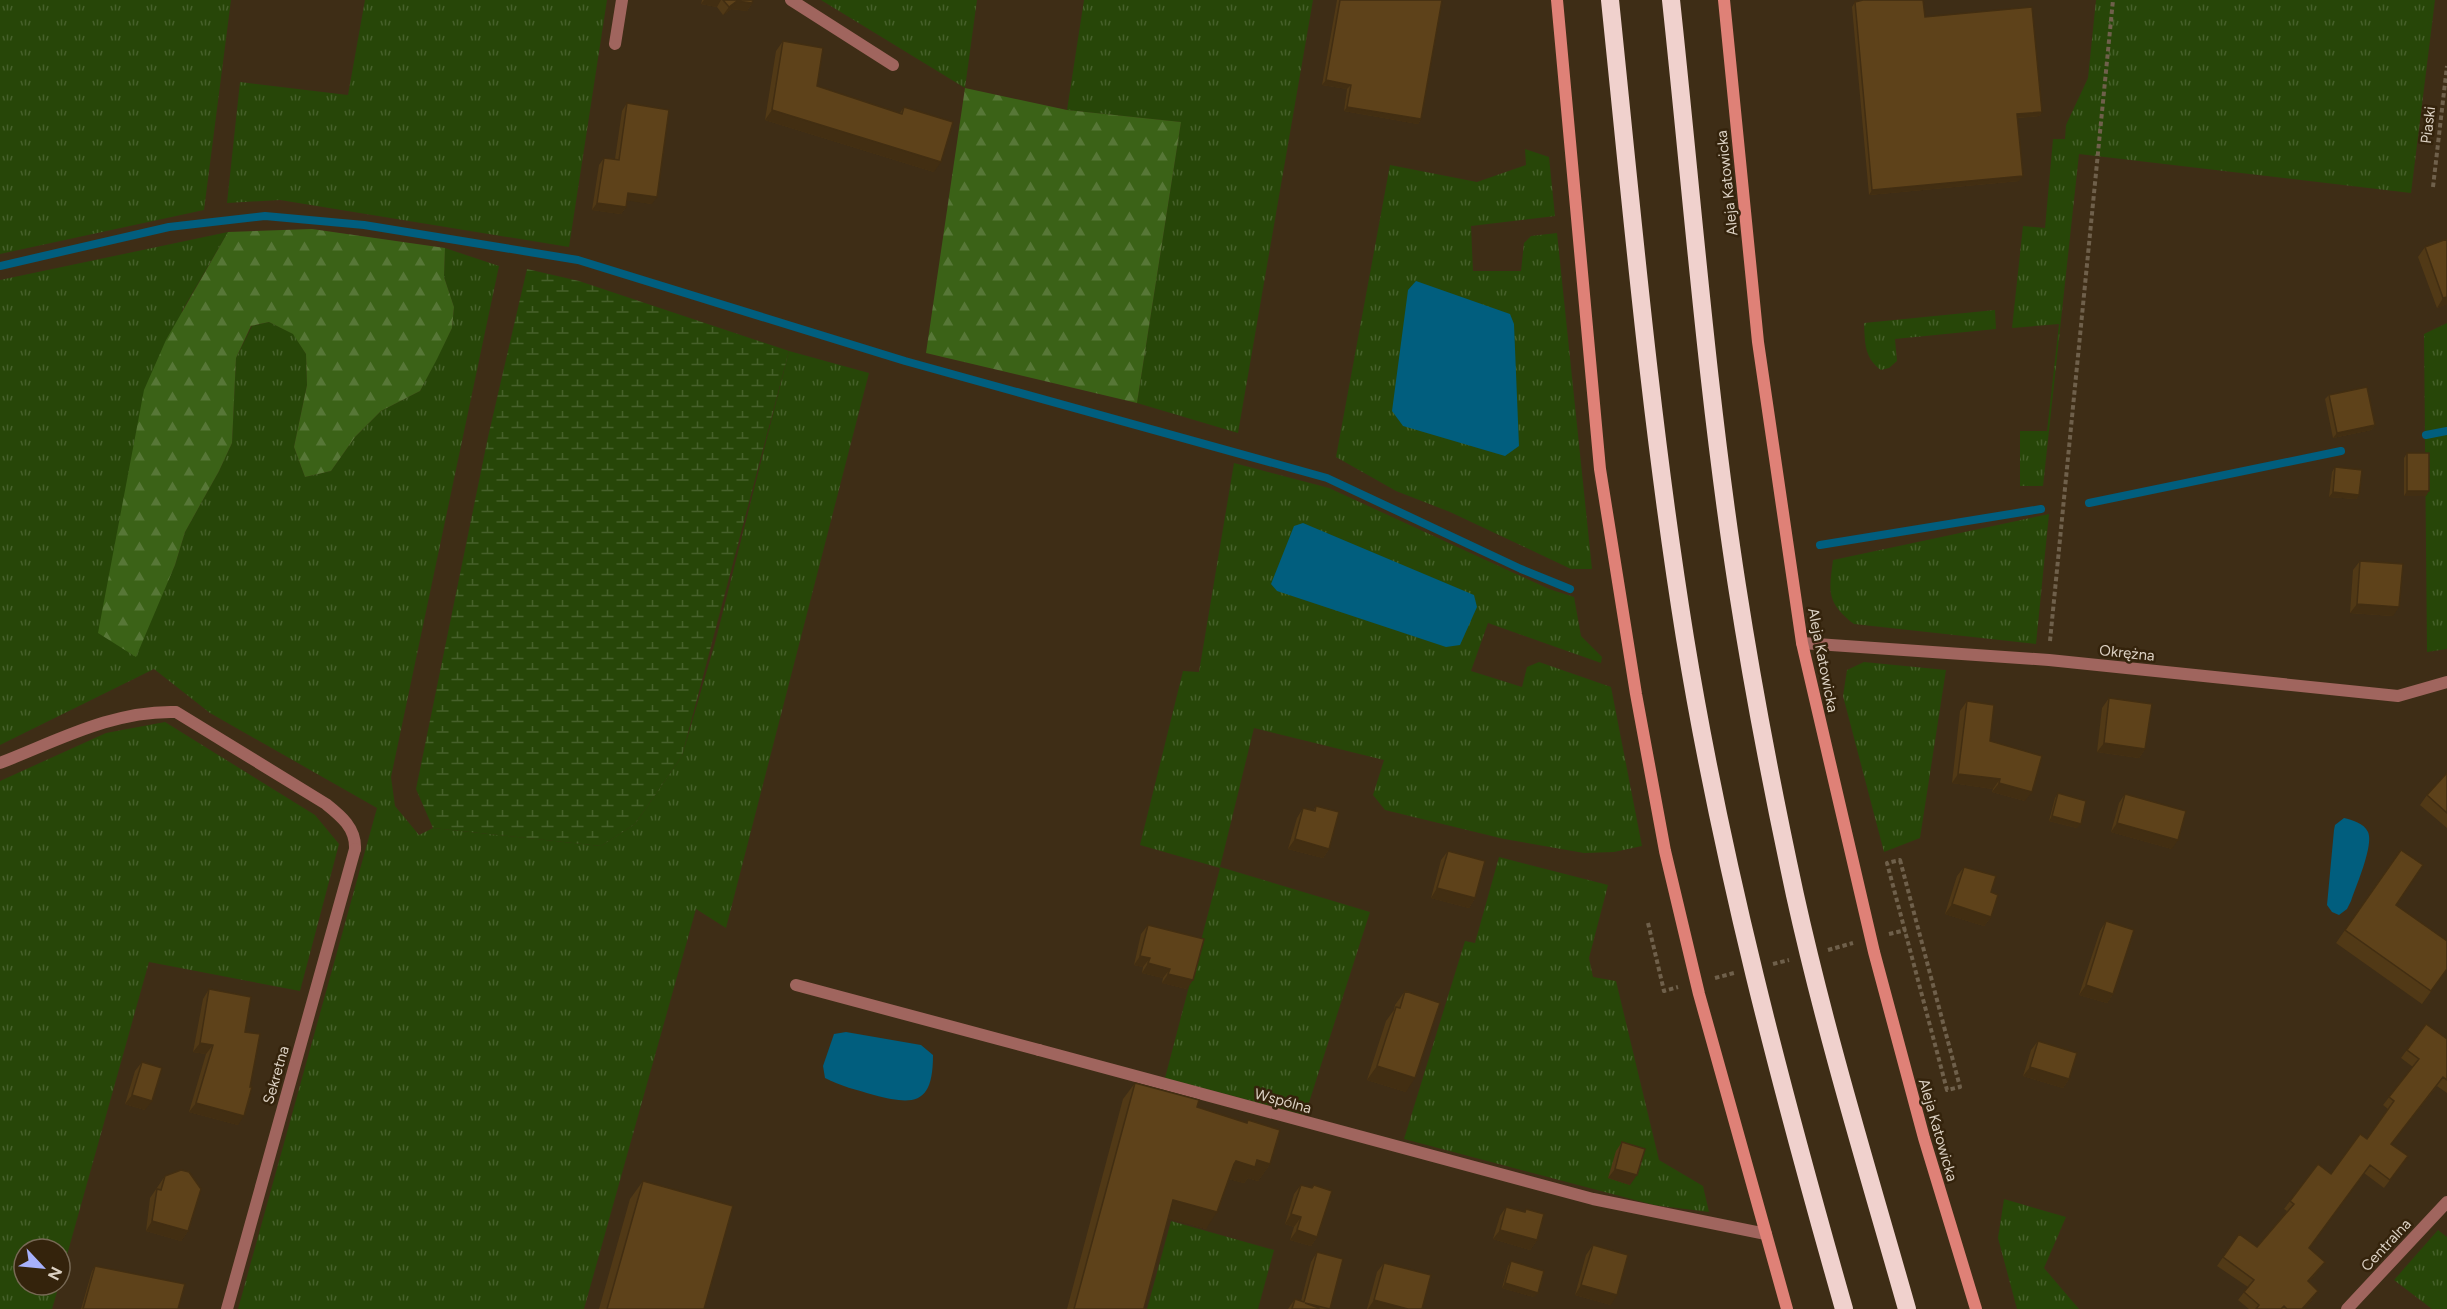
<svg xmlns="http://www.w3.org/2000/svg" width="2447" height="1309" font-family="Figtree,sans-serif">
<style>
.grass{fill:url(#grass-tufts)}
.forest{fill:url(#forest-firs)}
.wetland{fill:url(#wetland-marsh)}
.water{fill:#015e7e}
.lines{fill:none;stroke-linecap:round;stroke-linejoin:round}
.stream{stroke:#015e7e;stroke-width:8}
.path{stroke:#6f604b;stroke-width:4;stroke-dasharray:4.5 3;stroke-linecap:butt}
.lane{stroke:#a0655e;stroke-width:12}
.street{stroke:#a0655e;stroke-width:12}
.secondary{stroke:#df8177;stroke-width:12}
.highway{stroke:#f0d1cd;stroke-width:18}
.wall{fill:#513916}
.shaded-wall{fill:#422e12}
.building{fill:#5e421a;stroke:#422e12;stroke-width:1.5}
.labels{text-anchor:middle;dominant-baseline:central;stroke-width:5;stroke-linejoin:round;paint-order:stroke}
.street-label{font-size:15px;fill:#dcd1c3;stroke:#34230c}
</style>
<defs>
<pattern id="grass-tufts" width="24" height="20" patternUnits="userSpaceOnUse" patternTransform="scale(1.5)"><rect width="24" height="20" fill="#274608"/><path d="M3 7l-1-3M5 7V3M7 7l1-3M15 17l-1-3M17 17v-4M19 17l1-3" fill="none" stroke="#46602a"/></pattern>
<pattern id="forest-firs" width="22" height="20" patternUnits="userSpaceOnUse" patternTransform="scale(1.5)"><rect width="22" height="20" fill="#3b6217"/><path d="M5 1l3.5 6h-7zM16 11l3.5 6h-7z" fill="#577737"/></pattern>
<pattern id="wetland-marsh" width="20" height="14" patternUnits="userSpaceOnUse" patternTransform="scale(1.5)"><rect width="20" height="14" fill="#274608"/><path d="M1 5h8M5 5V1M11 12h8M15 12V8" fill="none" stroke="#46602a"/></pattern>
</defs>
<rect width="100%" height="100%" fill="#3e2d16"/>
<!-- grass -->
<path class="grass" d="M0 0H231L204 210 0 254Z
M365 0H607L569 247 280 200 227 203 240 82 348 95Z
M821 0H977L965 88Z
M1084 0H1313L1238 433 1137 403 1181 122 1067 110Z
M2096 0H2435L2411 193 2079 154 2043 486H2020V431H2047L2059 324 2012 328 2023 226 2045 228 2053 139H2065L2066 125 2088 78Z
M1525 149 1549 157 1555 216 1471 226 1473 271H1521L1524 243 1531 236 1557 233 1592 569H1571L1450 512 1396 491 1336 457 1390 165 1477 182 1526 165Z
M228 232 182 311 162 594 175 565 185 532 219 471 232 443 236 358 252 326 269 322 294 334 306 354 307 385 294 447 305 477 331 471 355 437 381 411 420 391 452 328 454 307 444 277 445 248 499 266 391 777 395 806 419 835 433 828 601 846 635 824 682 756 715 643 789 351 869 373 726 928 696 909 584 1309H238L377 808 210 713 154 669 0 745V280Z
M1995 310 1996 329 1895 339 1897 361 1889 368 1881 370C1864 358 1865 342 1864 323Z
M2447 323V649L2427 652 2424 334Z
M1234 463 1329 488 1549 589 1574 597 1581 636 1602 657 1601 663 1488 623 1471 671 1522 687 1527 667 1539 662 1611 687 1642 846 1614 852 1584 853 1504 839 1385 810 1373 795 1384 760 1254 728 1220 867 1370 912 1305 1115 1165 1078 1220 868 1140 845 1183 671 1199 672Z
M2049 514 2036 644 1854 624C1826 602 1829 592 1833 560Z
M1864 662 1946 670 1920 838 1884 852 1843 696 1847 670Z
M165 722 315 815 339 844 300 991 149 962 60 1280V1249H24V1285H59L52 1309H0V781L106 733Z
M1499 857 1608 885 1589 958 1593 977 1616 981 1659 1160 1703 1186 1709 1212 1654 1205 1404 1139 1465 941 1475 943Z
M2004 1199 2066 1217 2044 1268 2079 1309H2017L1998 1238Z
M1171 1221 1274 1250 1258 1309H1147Z
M2438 1230 2447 1237V1309H2432L2394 1280Z"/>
<!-- forest -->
<path class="forest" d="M965 88 1067 110 1181 122 1137 403 926 353Z
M312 229 445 248 444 277 454 307 452 328 437 359 420 391 381 411 355 437 331 471 305 477 294 447 307 385 306 354 293 334 269 322 251 326 236 358 232 443 219 471 185 532 175 565 136 657 98 633 144 390 166 340 228 232Z"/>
<!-- wetland -->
<path class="wetland" d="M527 269 579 281 789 351 682 756 635 824 601 846 433 828 416 789 488 437Z"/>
<!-- water -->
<path class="water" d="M1416 281 1510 314 1514 324 1519 446 1505 456 1403 426 1392 411 1408 290Z
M1303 523 1474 595 1477 607 1460 645 1446 647 1277 591 1271 584 1294 526Z
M2344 818C2352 820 2364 823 2368 832 2374 845 2356 886 2351 901L2347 909 2339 915 2332 912 2327 905 2334 830 2335 825Z
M846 1032 921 1045 933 1055C933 1104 915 1106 874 1095 857 1090 840 1086 825 1078L823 1066 834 1034Z"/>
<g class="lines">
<!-- stream -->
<path class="stream" d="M0 266 169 227 265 216 364 225 578 260 905 361 1327 478 1521 569 1570 589
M2426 435 2447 431
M2089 503 2341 451
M1820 545 2041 509"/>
<!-- path -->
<path class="path" d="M2433 187 2447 66
M2050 641 2113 0
M1900 860 1960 1087 1947 1090 1887 863Z
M1648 923 1664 991 1678 987
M1889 934 1906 930
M1828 950 1853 943
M1773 964 1789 960
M1715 978 1734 973"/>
<!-- lane -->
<path class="lane" d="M791 0 893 65
M615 44 622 0
M0 763C57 741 113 710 176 712L326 804C341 816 356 828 355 849
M796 985 1039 1050"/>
<!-- street -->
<path class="street" d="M1802 643 2049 660 2398 696 2447 682
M1039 1050 1593 1199 1766 1234
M227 1309 355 849
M2347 1309 2447 1202"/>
<!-- secondary -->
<path class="secondary" d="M1557 0 1600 469 1636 694 1665 851 1699 994 1787 1309
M1724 0 1758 342 1802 643 1874 952 1924 1138 1976 1309"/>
<!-- highway -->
<path class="highway" d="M1610 0C1632 213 1651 427 1685 638 1722 865 1781 1088 1844 1309
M1671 0C1692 195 1707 392 1737 586 1753 689 1773 793 1795 895 1826 1035 1868 1172 1907 1309"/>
</g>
<!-- wall -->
<path class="wall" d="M702 0H753L752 3 747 11 731 9 723 15 717 7 701 4Z
M1337 0H1442L1421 119 1418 124 1344 111 1347 89 1322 85Z
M1855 2 1925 17 2042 112 2039 116 2017 118 2019 181 1869 195 1852 7Z
M783 41 817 86 900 113 904 107 934 172 765 120 776 51Z
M627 103 652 204 627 200 626 207 621 214 592 210 599 165 604 158 615 159 622 111Z
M2425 247 2447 304 2437 308 2418 257Z
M2329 395 2375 425 2371 430 2333 438 2325 399Z
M2407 453 2426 496H2404V458Z
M2335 467 2359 495 2356 499 2329 497 2332 472Z
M2360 561 2393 616 2350 613 2353 570Z
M2109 698 2145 749 2139 758 2097 752 2102 708Z
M1967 701 1990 741 2025 801 1992 792 1993 789 1952 783 1960 711Z
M2447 773V828L2420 805 2427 795Z
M2058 793 2077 828 2049 821 2055 798Z
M2125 794 2172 849 2111 832 2119 803Z
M1316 806 1329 849 1323 858 1288 849 1297 818 1303 808 1313 811Z
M2401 850 2396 905 2447 969 2422 1004 2336 943Z
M1448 851 1475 898 1469 908 1431 898 1441 860Z
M1964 867 1991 892V917L1984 926 1945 914 1957 876Z
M2106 921 2113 994 2107 1003 2079 995 2100 931Z
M1148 925 1187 989 1162 983 1163 978 1142 973 1143 967 1134 965 1141 934Z
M209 989 245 1032 250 1087 238 1125 189 1112 206 1054 193 1052 203 999Z
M1405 991 1406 1092 1367 1080 1386 1021 1394 1010 1395 1005Z
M2426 1024 2447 1039V1093L2437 1086 2391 1144 2408 1156 2384 1188 2364 1173 2309 1248 2319 1270 2309 1282 2312 1300 2304 1309H2249L2238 1300 2248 1287 2217 1266 2239 1234 2257 1247 2287 1211 2284 1209 2290 1201 2331 1174 2367 1139 2388 1109 2383 1105 2413 1067 2401 1058Z
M2038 1041 2069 1079 2063 1088 2023 1076 2031 1050Z
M142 1062 145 1110 125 1104 135 1071Z
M1135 1083 1197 1107 1246 1123 1248 1120 1270 1164 1258 1181 1248 1178 1244 1183 1229 1179 1206 1229 1168 1218 1144 1308 1145 1309H1067L1123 1099Z
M1622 1142 1630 1185 1608 1178 1616 1151Z
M165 1176 188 1231 181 1241 146 1231 150 1198Z
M643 1181 704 1309H599L630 1199Z
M1301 1185 1311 1188 1314 1185 1317 1237 1311 1246 1290 1240 1294 1227 1285 1224 1294 1194Z
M1506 1207 1524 1212 1526 1209 1537 1240 1530 1250 1493 1239 1500 1216Z
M1593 1245 1611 1305 1575 1295 1586 1255Z
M1317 1252 1330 1309H1288L1295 1299 1301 1301 1311 1262Z
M1511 1261 1534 1297 1502 1288 1508 1266Z
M1384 1263 1422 1309H1367L1377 1272Z
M95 1266 178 1309H81L92 1271Z"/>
<!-- shaded-wall -->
<path class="shaded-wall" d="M704 0H721L717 7 701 4Z
M737 1 752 3 747 11 731 9 723 15 729 7Z
M1326 80 1351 85 1347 89 1322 85Z
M1347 107 1421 119 1418 124 1344 111Z
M772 110 941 162 934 172 765 120Z
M2042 112 2039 116 2014 118 2017 114Z
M2023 176 2019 181 1869 195 1872 190Z
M628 193 657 197 652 204 623 200Z
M597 203 626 207 621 214 592 210Z
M2447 297V304L2437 308 2443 298Z
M2375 425 2371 430 2333 438 2337 433Z
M2407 491H2429L2426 496H2404Z
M2333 492 2359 495 2356 499 2329 497Z
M2357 604 2399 607 2393 616 2350 613Z
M2104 743 2145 749 2139 758 2097 752Z
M1958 774 2000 779 1993 789 1952 783Z
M1999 783 2032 792 2025 801 1992 792Z
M2052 816 2081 824 2077 828 2049 821Z
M2117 823 2178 840 2172 849 2111 832Z
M1295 839 1329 849 1323 858 1288 849Z
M1437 888 1475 898 1469 908 1431 898Z
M1952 904 1991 917 1984 926 1945 914Z
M1140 956 1150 958 1143 967 1134 965Z
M1148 963 1170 969 1163 978 1142 973Z
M1168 974 1193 980 1187 989 1162 983Z
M2086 985 2113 994 2107 1003 2079 995Z
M200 1043 213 1045 206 1054 193 1052Z
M1377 1066 1415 1078 1406 1092 1367 1080Z
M2030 1067 2069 1079 2063 1088 2023 1076Z
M132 1095 152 1101 145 1110 125 1104Z
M196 1103 244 1116 238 1125 189 1112Z
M1257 1160 1270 1164 1258 1181 1248 1178 1244 1183 1225 1178 1234 1164 1236 1161Z
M1615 1169 1637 1175 1630 1185 1608 1178Z
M1173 1200 1217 1212 1206 1229 1161 1217Z
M1291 1214 1301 1217 1294 1227 1285 1224Z
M152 1221 188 1231 181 1241 146 1231Z
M1297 1230 1317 1237 1311 1246 1290 1240Z
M1500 1230 1537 1240 1530 1250 1493 1239Z
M2325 1262 2319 1270 2303 1289 2308 1281Z
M1505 1283 1538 1293 1534 1297 1502 1288Z
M1581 1285 1617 1295 1611 1305 1575 1295Z
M2318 1291 2312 1300 2304 1309H2302Z
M1374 1300 1408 1309H1368Z"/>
<!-- building -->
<path class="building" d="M723 0H753L752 3 737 1 729 7Z
M1340 0H1442L1421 119 1347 107 1351 85 1326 80Z
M1863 0H1923L1925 17 2032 7 2042 112 2017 114 2023 176 1872 190 1855 2Z
M783 41 823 48 817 86 902 114 904 107 953 122 941 162 772 110Z
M627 103 669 110 657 197 628 193 626 207 597 203 604 158 619 160Z
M2447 239V297L2443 298 2425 247Z
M2367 387 2375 425 2337 433 2329 395Z
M2407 453H2429V491H2407Z
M2335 467 2362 470 2359 495 2333 492Z
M2360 561 2403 564 2399 607 2357 604Z
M2109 698 2152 704 2145 749 2104 743Z
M1967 701 1994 705 1990 741 2042 756 2032 792 1999 783 2000 779 1958 774Z
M2447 773V813L2427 795Z
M2058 793 2086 801 2081 824 2052 816Z
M2125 794 2186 811 2178 840 2117 823Z
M1316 806 1339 812 1329 849 1295 839 1303 808 1315 811Z
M2401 850 2423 865 2396 905 2447 941V969L2431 991 2345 930Z
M1448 851 1485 861 1475 898 1437 888Z
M1964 867 1996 876 1991 892 1998 895 1991 917 1952 904Z
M2106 921 2134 930 2113 994 2086 985Z
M1148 925 1204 939 1193 980 1168 974 1170 969 1148 963 1150 958 1140 956Z
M209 989 251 997 245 1032 260 1034 250 1087H252L244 1116 196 1103 213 1045 200 1043Z
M1405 991 1440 1003 1415 1078 1377 1066 1396 1007 1400 1008Z
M2426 1024 2447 1039V1080L2443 1077 2391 1144 2408 1156 2390 1180 2370 1165 2309 1248 2325 1262 2308 1281 2318 1291 2302 1309H2287L2284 1306 2281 1309H2256L2259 1305 2244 1292 2254 1280 2223 1257 2239 1234 2257 1247 2294 1204 2290 1201 2318 1164 2331 1174 2360 1134 2367 1139 2394 1101 2389 1097 2419 1059 2407 1050Z
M2038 1041 2077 1053 2069 1079 2030 1067Z
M142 1062 162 1068 152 1101 132 1095Z
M1135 1083 1199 1100 1197 1107 1247 1123 1248 1120 1280 1130 1270 1164 1257 1160 1255 1167 1236 1161 1234 1164 1217 1212 1173 1200 1144 1308 1145 1309H1074Z
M1622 1142 1645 1149 1637 1175 1615 1169Z
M181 1170 189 1172 201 1189 188 1231 152 1221 157 1189 161 1190 165 1176Z
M643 1181 733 1206 704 1309H607Z
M1301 1185 1312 1188 1314 1185 1332 1191 1317 1237 1297 1230 1301 1217 1291 1214Z
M1506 1207 1525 1212 1526 1209 1544 1214 1537 1240 1500 1230Z
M1593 1245 1628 1255 1617 1295 1581 1285Z
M1317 1252 1343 1259 1330 1309 1305 1303 1319 1308V1309H1292L1295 1299 1304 1302Z
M1511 1261 1544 1271 1538 1293 1505 1283Z
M1384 1263 1431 1275 1422 1309H1408L1374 1300Z
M95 1266 185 1284 178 1309H83Z"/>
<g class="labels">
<!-- street labels -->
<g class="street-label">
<text transform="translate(2428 125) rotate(-83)">Piaski</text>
<text transform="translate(1727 183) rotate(-96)">Aleja Katowicka</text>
<text transform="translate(2127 653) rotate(6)">Okrężna</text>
<text transform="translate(1823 660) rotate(79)">Aleja Katowicka</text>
<text transform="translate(276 1075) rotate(-74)">Sekretna</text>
<text transform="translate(1283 1101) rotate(15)">Wspólna</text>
<text transform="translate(1938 1130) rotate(74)">Aleja Katowicka</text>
<text transform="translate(2386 1245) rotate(-47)">Centralna</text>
</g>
</g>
<!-- north arrow -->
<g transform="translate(42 1267) rotate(116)"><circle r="28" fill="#34230c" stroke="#776955" stroke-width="1.5"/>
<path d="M0-4.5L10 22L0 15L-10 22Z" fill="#a7b1fc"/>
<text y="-9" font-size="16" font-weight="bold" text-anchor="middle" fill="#dcd1c3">N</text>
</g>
</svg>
